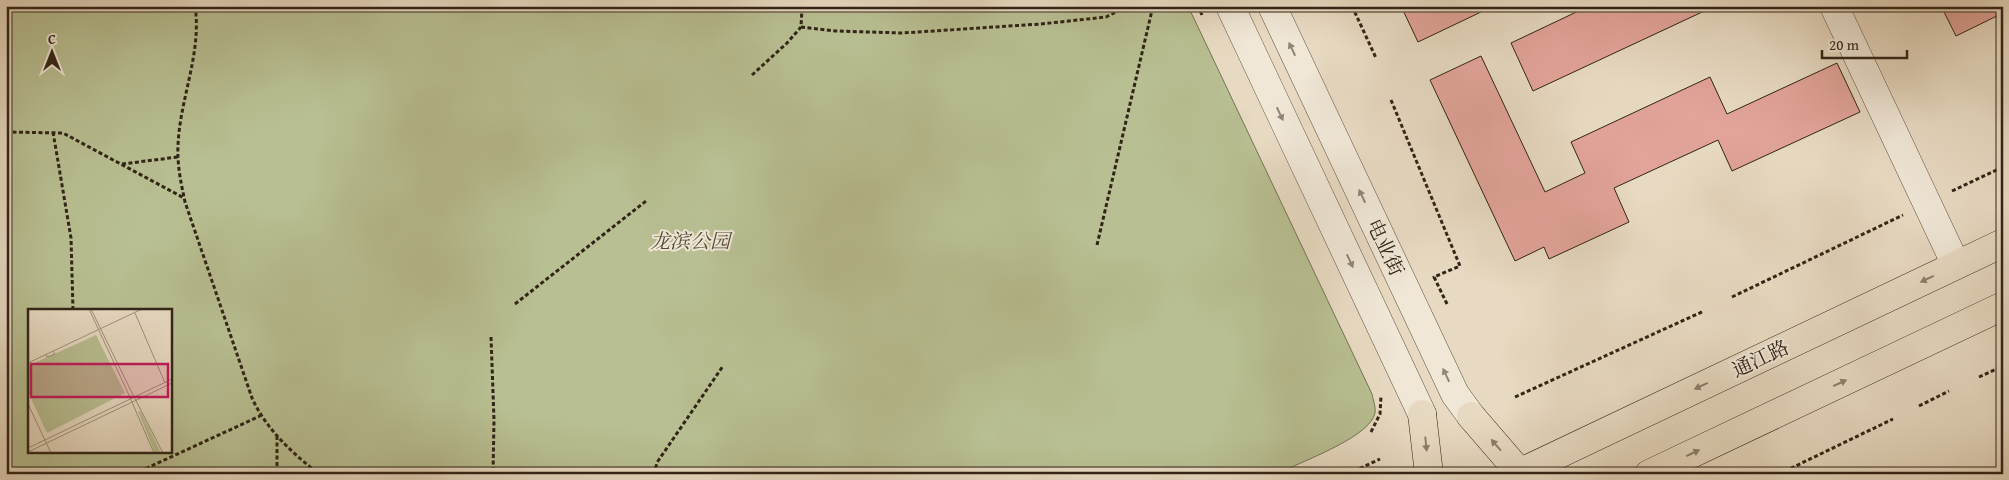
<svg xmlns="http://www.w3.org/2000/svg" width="2009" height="480" font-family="'Gentium Book Plus','Noto Serif SC',serif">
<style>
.green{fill:#b8bf92;stroke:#747254;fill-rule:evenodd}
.building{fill:#e2a499;stroke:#312417}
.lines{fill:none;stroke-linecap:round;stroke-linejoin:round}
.minor-casing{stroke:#5f5242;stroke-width:29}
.major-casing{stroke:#312417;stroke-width:29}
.path{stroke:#312417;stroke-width:3;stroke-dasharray:4 2.5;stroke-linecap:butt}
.minor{stroke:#f0e7d7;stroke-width:28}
.major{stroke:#e8dac2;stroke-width:28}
.oneway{fill:#908677}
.oneway2{fill:#8c7f6c}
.labels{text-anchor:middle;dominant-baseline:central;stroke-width:4;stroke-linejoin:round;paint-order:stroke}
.park-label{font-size:20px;font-style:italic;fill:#534b36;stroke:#f0e7d7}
.street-label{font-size:20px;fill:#312417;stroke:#f0e7d7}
.inset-road{fill:none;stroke:#9f917e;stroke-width:1}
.view{fill:#c2185b;fill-opacity:0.15;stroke:#c2185b;stroke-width:2.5}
.inset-edge{fill:none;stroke:#312417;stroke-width:2.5}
</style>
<rect width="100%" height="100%" fill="#e8dac2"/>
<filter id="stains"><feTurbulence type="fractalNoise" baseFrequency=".004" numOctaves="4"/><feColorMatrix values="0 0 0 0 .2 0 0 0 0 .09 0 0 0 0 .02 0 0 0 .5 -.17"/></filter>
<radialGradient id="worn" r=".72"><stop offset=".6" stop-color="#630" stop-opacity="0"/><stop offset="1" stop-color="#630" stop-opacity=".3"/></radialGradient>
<!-- green -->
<path class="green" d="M6 6H1188L1372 394C1373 400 1376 407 1375 413 1370 436 1310 458 1290 468L1292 474H6ZM29 310H170V451H29Z"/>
<!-- building -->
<path class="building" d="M1401 6H1478L1481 12 1418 42Z
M1589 6H1715L1533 91 1511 43Z
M1941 6H2003V13L1956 36Z
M1481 56 1545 192 1585 173 1571 142 1710 77 1727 114 1837 63 1860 112 1732 171 1718 140 1614 188 1629 222 1549 259 1544 247 1515 261 1430 80Z"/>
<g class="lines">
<!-- minor casing -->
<g class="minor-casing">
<path id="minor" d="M1230 6 1422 414
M1272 6 1455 394 1471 416
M1834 6 1956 265"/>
</g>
<!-- major casing -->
<g class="major-casing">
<path id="major" d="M1422 414 1429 474
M1471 416 1521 474
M1517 474 2003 243
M1649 474 2003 306"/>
</g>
<!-- path -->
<path class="path" d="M195 6C202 53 180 98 178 145 177 165 181 183 185 202L252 398C266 429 292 453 319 474
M1198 6 1202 15
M1352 6 1376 58
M801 27 836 31 902 33 1041 24 1106 17 1128 6
M752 75 787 43 801 27 802 8
M1391 100 1460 266 1434 277 1447 304
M6 132 63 133 184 198
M53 132 71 238 73 310
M122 164 178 157
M1952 191 2003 167
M1097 245 1153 6
M1732 297 1903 215
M515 304 646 201
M491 337 494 420 493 474
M1979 377 2003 366
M1515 397 1704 311
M1919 406 1949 391
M1371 432 1380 414 1381 396
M277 436V465L279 474
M929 472 930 474
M134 474 260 416
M653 474 658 461 723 366
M1348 474 1380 459
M1779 474 1893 419"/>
<!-- minor -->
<use href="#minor" class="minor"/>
<!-- major -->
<use href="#major" class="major"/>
</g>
<!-- one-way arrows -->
<defs><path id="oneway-solid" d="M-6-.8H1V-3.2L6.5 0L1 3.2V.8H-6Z" transform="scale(1.25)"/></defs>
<g class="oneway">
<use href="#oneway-solid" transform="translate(1292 49) rotate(-115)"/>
<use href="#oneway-solid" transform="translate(1280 114) rotate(65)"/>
<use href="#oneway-solid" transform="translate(1362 196) rotate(-115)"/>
<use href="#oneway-solid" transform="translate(1350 261) rotate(65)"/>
<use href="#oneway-solid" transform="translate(1446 375) rotate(-115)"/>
</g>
<g class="oneway2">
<use href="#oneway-solid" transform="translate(1927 279) rotate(155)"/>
<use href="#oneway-solid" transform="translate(1840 383) rotate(-25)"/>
<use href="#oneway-solid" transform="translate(1701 386) rotate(155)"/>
<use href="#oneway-solid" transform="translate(1426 444) rotate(84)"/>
<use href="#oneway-solid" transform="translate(1496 445) rotate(-131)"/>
<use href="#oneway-solid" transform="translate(1693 453) rotate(-25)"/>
</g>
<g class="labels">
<!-- park labels -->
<g class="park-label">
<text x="690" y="240">龙滨公园</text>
</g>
<!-- street labels -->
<g class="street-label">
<text transform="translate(1386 247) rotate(65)">电业街</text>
<text transform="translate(1760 358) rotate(-25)">通江路</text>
</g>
</g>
<!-- overview -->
<g transform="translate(28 309)">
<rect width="144" height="144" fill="#e8dac2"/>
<path d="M68 26 97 84 19 124 0 83V57ZM110 102 113 103 133 144H127Z" fill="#b8bf92"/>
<path class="inset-road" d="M61 0 100 84M63 0 104 84M107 4 137 74M18 45 19 48 27 45 25 42M0 54 114 0M100 84 126 144M104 84 135 144M0 95 23 144M0 139 144 70M0 143 144 74"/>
<path class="view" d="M3 55H140V88H3Z"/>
<rect width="144" height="144" class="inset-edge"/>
</g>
<!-- margin -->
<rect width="2009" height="480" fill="none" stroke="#e8dac2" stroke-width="25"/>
<rect x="8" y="8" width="1994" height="465" fill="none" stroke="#312417" stroke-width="2.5"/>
<rect x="12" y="12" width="1984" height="455" fill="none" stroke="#312417"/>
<!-- north arrow -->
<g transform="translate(52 52)" stroke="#f0e7d7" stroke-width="4" paint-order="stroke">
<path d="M0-4L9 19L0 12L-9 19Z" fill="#312417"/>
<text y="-8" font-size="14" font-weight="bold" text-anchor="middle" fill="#312417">С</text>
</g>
<!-- scale -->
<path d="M1822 50v8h85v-8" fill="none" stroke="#312417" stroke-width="2.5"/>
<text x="1829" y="50" font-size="15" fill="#312417" stroke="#f0e7d7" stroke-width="4" paint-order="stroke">20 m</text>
<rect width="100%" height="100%" filter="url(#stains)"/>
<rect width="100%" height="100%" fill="url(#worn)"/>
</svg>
